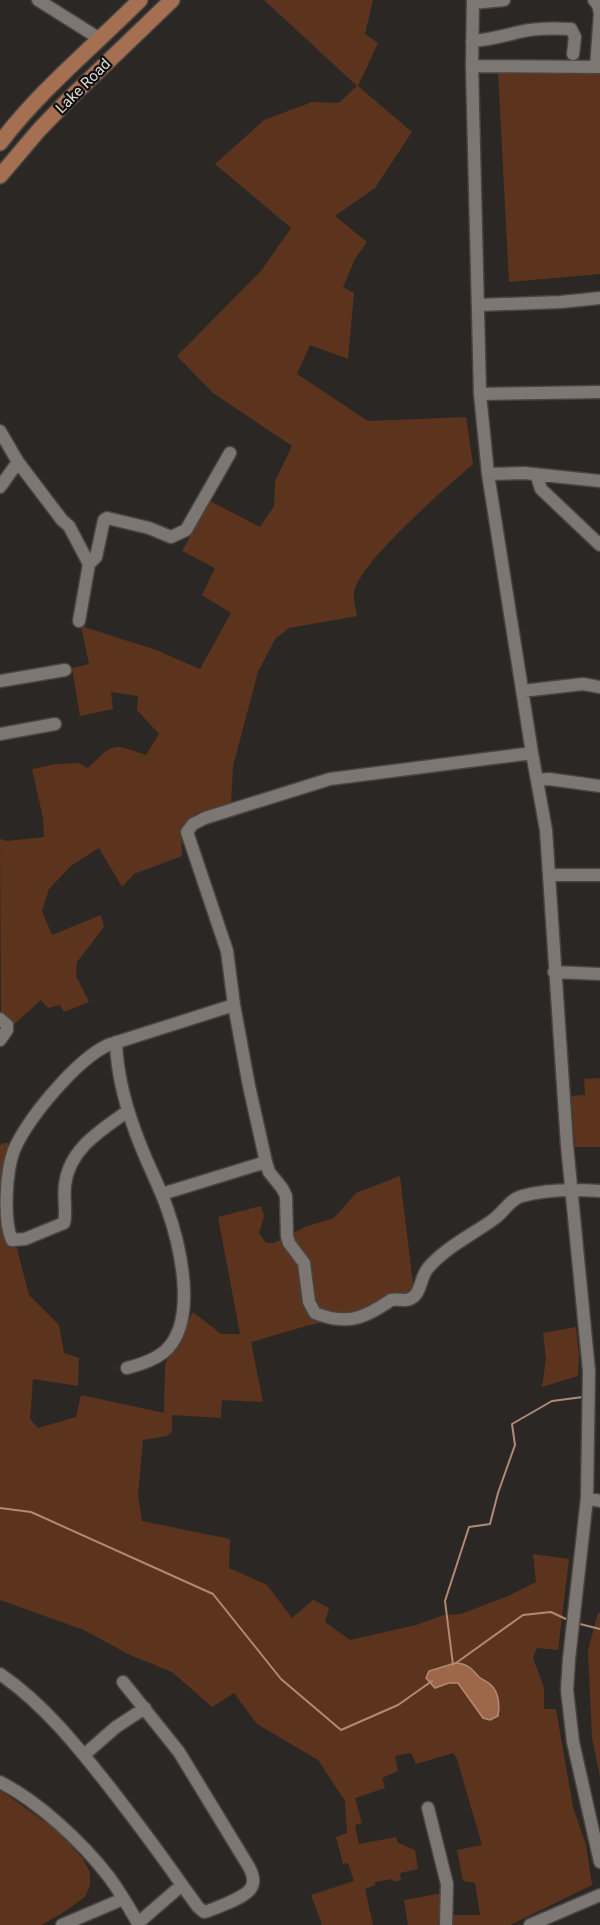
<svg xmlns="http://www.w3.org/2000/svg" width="600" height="1925" font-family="Roboto,sans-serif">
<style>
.green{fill:#5c341e}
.water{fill:#9e674a;stroke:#b18a75;stroke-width:1.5}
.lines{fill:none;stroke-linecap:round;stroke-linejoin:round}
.stream{stroke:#b18a75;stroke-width:2}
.minor-casing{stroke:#484442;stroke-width:15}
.major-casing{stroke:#484442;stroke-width:18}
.minor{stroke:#7d7774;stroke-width:12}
.major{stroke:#a56f52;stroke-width:15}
.labels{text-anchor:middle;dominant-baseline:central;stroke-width:4.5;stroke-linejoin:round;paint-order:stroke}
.street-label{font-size:15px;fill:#dddad9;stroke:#12100f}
</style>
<rect width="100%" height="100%" fill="#2b2724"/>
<!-- green -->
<path class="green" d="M264 0H373L365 34 378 43 358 86 412 132 375 188 335 216 367 242 355 259 343 287 354 293 348 359 310 345 297 374 368 421 466 417 473 464C448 486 357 564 354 593 353 600 356 609 357 616L289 628 275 639 258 672 233 766 231 803 197 813 181 827 182 856 134 874 122 887 99 848 72 865 49 889 42 911 52 935 101 915 104 927 77 962 76 976 89 1002 64 1012 60 1005 48 1008 41 1000 11 1027 1 1014 0 839 7 841 44 837 43 818 32 769 57 764 79 763 88 768C115 742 111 743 146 755L159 734 137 710 138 696 111 692 113 709 80 716 72 668 89 664 81 626 156 650 200 669 231 613 202 595 215 568 182 551 210 501 260 527 274 506 275 481 292 446 213 393 177 356 261 271 291 228 215 164 264 120 312 102 339 103 357 86Z
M498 72H600V274L509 282Z
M600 1078V1147H575L571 1096 585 1095 584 1079Z
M4 1143H8C18 1158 7 1175 1 1191L9 1195 11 1226 29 1295 59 1325 64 1353 79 1358 78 1386 33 1379 30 1419 38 1428 76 1417 81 1395 164 1413 165 1364 193 1312 221 1334H240L218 1217 261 1206 264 1216 259 1233 266 1243H274L305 1227 334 1218 356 1193 400 1176 414 1292 406 1303 306 1326 251 1342 263 1402 222 1400 221 1418 172 1415V1431L167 1436 143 1440 138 1495 142 1521 230 1539 229 1568 267 1585 292 1618 313 1600 329 1608 325 1622 350 1640 416 1625 444 1615 461 1614 508 1596 536 1582 533 1554 569 1559 558 1650 537 1648 533 1658 544 1688V1709H556L573 1807 586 1845 592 1885 510 1925H447L448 1915H480L475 1883 463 1881 457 1850 482 1845 457 1759 453 1753 416 1764 411 1753 395 1756 398 1771 382 1778 385 1788 355 1798 362 1823 355 1825 359 1844 396 1837 398 1843 415 1850 418 1869 400 1873 401 1880 394 1882 393 1879 375 1882V1885L365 1889 373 1925H322L311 1895 354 1881 348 1863 343 1864 336 1837 347 1833 345 1801 318 1760 257 1724 234 1693 212 1707 172 1672 130 1655 84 1630 0 1600V1145Z
M576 1327 579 1356 578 1376 542 1387 546 1359 543 1333Z
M598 1613H600V1777L592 1738 588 1650Z
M0 1790 59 1832 83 1859 90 1872V1885L85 1897 61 1914 41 1925H0Z
M442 1893 443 1898 438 1925H408L404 1900Z"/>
<!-- water -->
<path class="water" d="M455 1663C467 1663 472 1669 479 1677 483 1680 488 1682 491 1685 499 1692 500 1707 498 1716L490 1720 483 1718 458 1683H449L435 1688 426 1678 429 1671Z"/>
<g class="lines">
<!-- stream -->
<path class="stream" d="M0 1508 31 1512 213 1594 281 1679 341 1730 398 1705 432 1681
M576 1623 600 1629
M456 1663 523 1615 551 1612 568 1620
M453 1665 445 1601 469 1527 490 1524 498 1493 515 1445 512 1424 552 1401 583 1397"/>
<!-- minor casing -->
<g class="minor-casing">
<path id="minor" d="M38 0 100 39
M473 0 472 66 480 394 488 474 532 753 546 830 567 1145 589 1371 587 1498 569 1659 567 1690 573 1742 600 1862
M594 0 598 5 600 13 596 67
M473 3 504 0
M472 41C489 40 503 36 519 32 535 28 554 28 571 29L575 37 573 54
M472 66 600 67
M478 305 561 302 600 298
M480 394 600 392
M0 431 18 462 62 520 69 526 89 564 79 621
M488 474 524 473 600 481
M536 474 541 489 600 545
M0 487 18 462
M89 564 96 557 104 520 107 518 149 528 171 537 186 530 230 453
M0 681 65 670
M522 691 583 684 600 687
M0 734 55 724
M532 753 330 779 205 818 193 824 187 832 227 951 234 1005 249 1086 266 1162 269 1172 282 1188 286 1196 287 1236 289 1243 304 1263 309 1302 315 1313C347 1326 365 1318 391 1300 396 1299 400 1300 405 1300 422 1299 419 1278 428 1268 446 1247 472 1235 494 1219 504 1212 510 1199 522 1196 548 1189 574 1189 600 1191
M537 780 549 779 600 786
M549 875H600
M554 972 600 974
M0 1019 7 1025V1030L0 1040
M116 1042C117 1079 128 1115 142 1149 150 1169 160 1188 167 1208 180 1245 199 1322 164 1352 154 1360 139 1365 127 1368
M128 1111C101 1130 69 1149 65 1185 63 1198 67 1211 64 1223L25 1239 12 1240C3 1220 6 1171 14 1150 28 1118 76 1060 108 1045L234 1005
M162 1194 266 1162
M587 1498 600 1501
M0 1674C44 1704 78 1747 111 1789 135 1820 159 1852 182 1885
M123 1682 179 1752 249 1867C261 1889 245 1895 228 1903 220 1906 212 1910 204 1912L198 1907 182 1885 138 1923
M84 1755 116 1727 145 1708
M0 1782C38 1801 83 1843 109 1877 120 1892 130 1909 139 1925
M428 1808 447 1884 446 1925
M62 1925 123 1899
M530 1925 600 1895"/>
</g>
<!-- major casing -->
<g class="major-casing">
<path id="major" d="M0 143C40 90 93 47 140 0
M0 176 39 130 67 101 172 0"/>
</g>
<!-- minor -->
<use href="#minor" class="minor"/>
<!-- major -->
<use href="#major" class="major"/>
</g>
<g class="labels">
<!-- street labels -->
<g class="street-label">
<text transform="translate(83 86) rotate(-45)">Lake Road</text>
</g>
</g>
</svg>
